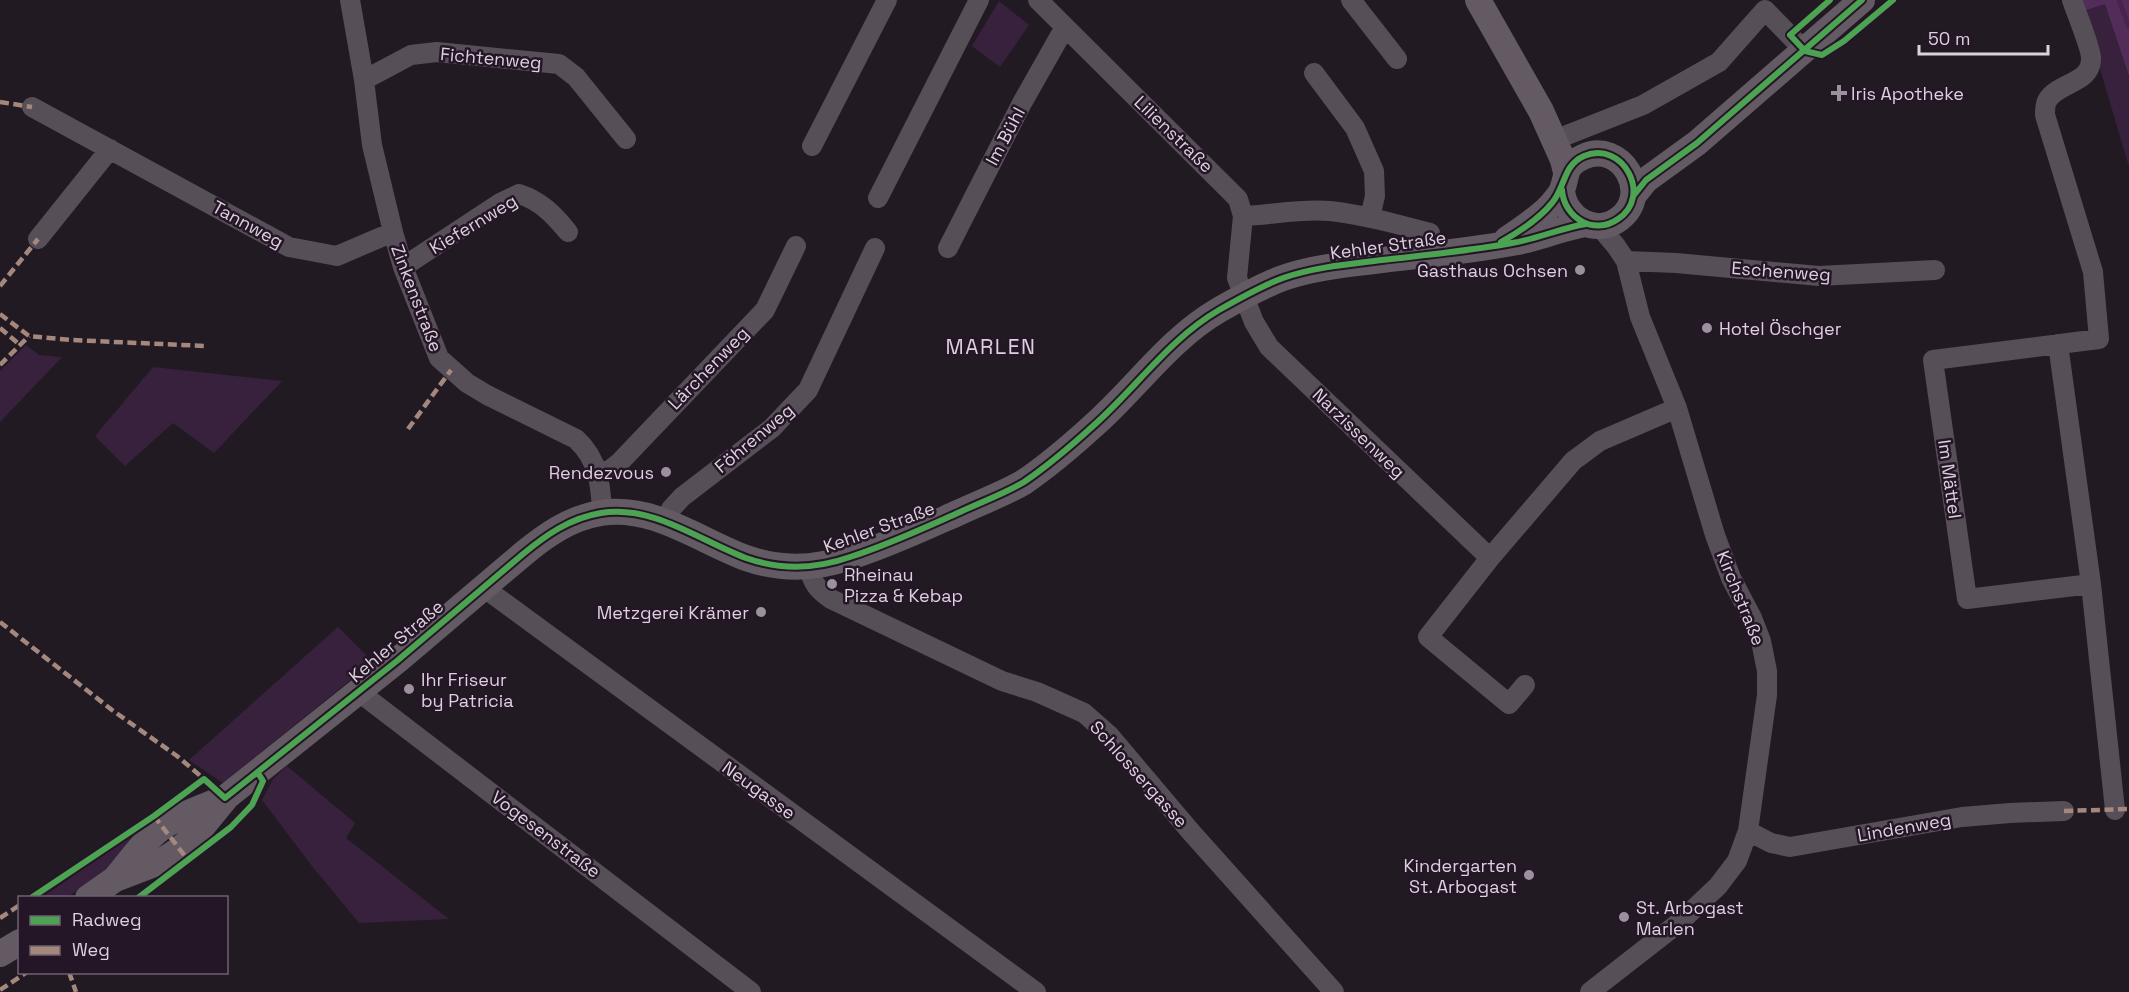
<svg xmlns="http://www.w3.org/2000/svg" width="2129" height="992" font-family="'Space Grotesk',sans-serif">
<style>
.green{fill:#38213c}
.forest{fill:#532d59}
.lines{fill:none;stroke-linecap:round;stroke-linejoin:round}
.stream{stroke:#49224f;stroke-width:5}
.minor{stroke:#564f57;stroke-width:20}
.major{stroke:#635a64;stroke-width:26}
.quiet{stroke:#a5887d;stroke-width:4.5;stroke-dasharray:9 4.5;stroke-linecap:butt}
.cycleway-casing{stroke:#251627;stroke-width:10}
.cycleway{stroke:#4ca352;stroke-width:6}
.poi-dot{fill:#9b919c;stroke:#251627;stroke-width:2}
.labels{text-anchor:middle;dominant-baseline:central;stroke-width:5;stroke-linejoin:round;paint-order:stroke}
.street-label{font-size:18px;fill:#dcd1dd;stroke:#251627}
.poi-label{font-size:18px;fill:#dcd1dd;stroke:#251627;text-anchor:start}
.quarter-label{font-size:21px;letter-spacing:1.5px;fill:#dcd1dd;stroke:#251627}
</style>
<rect width="100%" height="100%" fill="#221a23"/>
<!-- green -->
<path class="green" d="M999 1 1029 25 1000 67 972 46Z
M2105 3 2129 76V167L2083 11Z
M26 345 39 355 62 357 0 422V371Z
M153 367 282 381 214 453 173 423 125 466 95 436Z
M338 627 373 662 223 783 189 760Z
M287 766 355 823 346 838 449 919 359 923 312 866 262 800 273 779Z
M147 825 116 864 68 897 41 898Z"/>
<!-- forest -->
<path class="forest" d="M2080 0H2129V76L2105 4 2083 11Z"/>
<g class="lines">
<!-- stream -->
<path class="stream" d="M2119 0 2129 27"/>
<!-- minor -->
<path class="minor" d="M350 0 364 80 372 145 393 232 403 267 439 358 467 383 487 395 576 439C598 459 601 484 602 513
M1038 0 1238 199 1243 216 1237 278 1254 322 1269 347 1490 558
M1351 0 1397 59
M1314 73 1355 128 1374 171 1375 196 1370 217
M364 80 411 55 437 52 559 64 576 77 626 139
M32 107 289 247 337 256 393 232
M1567 135 1643 105 1719 62 1765 10 1805 51
M812 146 887 0
M878 198 979 0
M1243 216C1272 215 1301 208 1330 211 1364 215 1397 224 1430 233
M38 239 110 149
M948 248 1022 103 1065 27
M1626 261 1676 263 1819 276 1935 270
M403 267 500 203 519 194C541 201 554 215 568 232
M2058 344 2091 584 1967 599 1933 360 2099 339 2093 272 2045 115C2045 111 2045 105 2047 101 2057 82 2092 84 2091 58 2091 48 2076 12 2072 0
M598 473 610 470 619 463 765 310 796 246
M667 521 671 509 682 497 772 428 808 390 875 248
M809 567C812 583 818 590 831 599L1002 681 1037 692 1084 713 1109 735 1191 832 1334 992
M2091 584 2115 810
M483 587 1036 992
M1525 685 1509 704 1428 637 1490 558 1573 461 1600 441 1677 408
M359 692 751 992
M1748 831 1771 843 1790 847 1962 817 2010 813 2064 811
M1590 992 1681 921 1718 886 1737 861 1748 831 1767 695V671L1761 641 1752 618 1731 578 1715 535 1677 408 1640 317 1626 261 1616 246 1599 226"/>
<!-- major -->
<path class="major" d="M1478 0 1541 111 1563 160 1566 172
M1634 195 1646 180 1697 143 1862 0
M1507 239C1522 229 1539 218 1551 205 1554 201 1560 195 1562 190 1568 175 1563 166 1583 157 1621 139 1653 194 1619 219 1595 237 1564 218 1562 190
M115 879C129 862 143 842 160 829 179 815 203 807 225 798L398 660 523 554C546 535 570 518 601 513 654 505 698 540 746 558 780 570 816 569 850 557 888 545 924 528 960 512 981 502 1004 494 1024 482 1049 465 1071 446 1093 426 1136 388 1169 339 1219 310 1240 298 1261 286 1283 278 1314 267 1350 264 1382 260 1425 255 1469 251 1512 243 1537 239 1561 228 1586 224
M88 898 115 879 162 861 180 849 198 832 225 799
M0 954 20 942"/>
<!-- quiet -->
<path class="quiet" d="M0 102 32 107
M0 286 38 239
M0 314 29 336 71 340 206 346
M0 328 20 345
M0 365 29 336
M408 429 451 370
M0 622 112 710 177 756 204 779
M2064 811 2129 809
M154 816 188 860
M0 918 20 905
M69 972 76 992
M0 990 27 972"/>
<!-- cycleway casing -->
<g class="cycleway-casing">
<path id="cycleway" d="M1830 0 1790 35 1805 51 1822 55 1844 41 1893 0
M1634 195 1646 180 1697 143 1862 0
M1501 242C1519 232 1539 219 1552 203 1565 188 1563 165 1584 156 1623 140 1653 196 1618 219 1594 236 1564 218 1562 190
M31 898 154 816 204 779 225 798 398 660 523 554C546 535 570 518 601 513 654 505 698 540 746 558 780 570 816 569 850 557 888 545 924 528 960 512 981 502 1004 494 1024 482 1049 465 1071 446 1093 426 1136 388 1169 339 1219 310 1240 298 1261 286 1283 278 1314 267 1350 264 1382 260 1425 255 1469 251 1512 243 1537 239 1561 228 1586 224
M138 898 231 827 252 805 263 781 258 773"/>
</g>
<!-- cycleway -->
<use href="#cycleway" class="cycleway"/>
</g>
<!-- markers -->
<g class="poi-dot">
<path d="M1836 84h6v6h6v6h-6v6h-6v-6h-6v-6h6z"/>
<circle cx="1580" cy="270" r="6"/>
<circle cx="1707" cy="328" r="6"/>
<circle cx="666" cy="472" r="6"/>
<circle cx="832" cy="584" r="6"/>
<circle cx="761" cy="612" r="6"/>
<circle cx="409" cy="689" r="6"/>
<circle cx="1529" cy="875" r="6"/>
<circle cx="1624" cy="917" r="6"/>
</g>
<g class="labels">
<!-- street labels -->
<g class="street-label">
<text transform="translate(491 58) rotate(5)">Fichtenweg</text>
<text transform="translate(1174 134) rotate(44)">Lilienstraße</text>
<text transform="translate(1005 136) rotate(-62)">Im Bühl</text>
<text transform="translate(248 224) rotate(29)">Tannweg</text>
<text transform="translate(473 224) rotate(-31)">Kiefernweg</text>
<text transform="translate(1388 245) rotate(-8)">Kehler Straße</text>
<text transform="translate(1781 271) rotate(4)">Eschenweg</text>
<text transform="translate(417 298) rotate(69)">Zinkenstraße</text>
<text transform="translate(708 368) rotate(-46)">Lärchenweg</text>
<text transform="translate(1359 433) rotate(44)">Narzissenweg</text>
<text transform="translate(754 438) rotate(-40)">Föhrenweg</text>
<text transform="translate(1950 479) rotate(82)">Im Mättel</text>
<text transform="translate(879 527) rotate(-20)">Kehler Straße</text>
<text transform="translate(1741 598) rotate(68)">Kirchstraße</text>
<text transform="translate(396 641) rotate(-40)">Kehler Straße</text>
<text transform="translate(1139 774) rotate(48)">Schlossergasse</text>
<text transform="translate(759 790) rotate(36)">Neugasse</text>
<text transform="translate(1904 827) rotate(-10)">Lindenweg</text>
<text transform="translate(546 834) rotate(37)">Vogesenstraße</text>
</g>
<!-- poi labels -->
<g class="poi-label">
<text x="1851" y="93">Iris Apotheke</text>
<text x="1568" y="270" text-anchor="end">Gasthaus Ochsen</text>
<text x="1719" y="328">Hotel Öschger</text>
<text x="654" y="472" text-anchor="end">Rendezvous</text>
<text x="844" y="574">Rheinau<tspan x="844" dy="21">Pizza &amp; Kebap</tspan></text>
<text x="749" y="612" text-anchor="end">Metzgerei Krämer</text>
<text x="421" y="679">Ihr Friseur<tspan x="421" dy="21">by Patricia</tspan></text>
<text x="1517" y="865" text-anchor="end">Kindergarten<tspan x="1517" dy="21">St. Arbogast</tspan></text>
<text x="1636" y="907">St. Arbogast<tspan x="1636" dy="21">Marlen</tspan></text>
</g>
<!-- quarter labels -->
<g class="quarter-label">
<text x="991" y="346">MARLEN</text>
</g>
</g>
<!-- legend -->
<rect x="18" y="896" width="210" height="78" fill="#251627" stroke="#6e6170" stroke-width="1.5"/>
<rect x="30" y="916" width="30" height="9" fill="#4ca352" stroke="#6e6170" stroke-width="1.5"/>
<text x="72" y="926" font-size="18" fill="#dcd1dd">Radweg</text>
<rect x="30" y="946" width="30" height="9" fill="#a5887d" stroke="#6e6170" stroke-width="1.5"/>
<text x="72" y="956" font-size="18" fill="#dcd1dd">Weg</text>
<!-- scale -->
<path d="M1919 45v9h129v-9" fill="none" stroke="#dcd1dd" stroke-width="3"/>
<text x="1928" y="45" font-size="18" fill="#dcd1dd" stroke="#251627" stroke-width="4.5" paint-order="stroke">50 m</text>
</svg>
